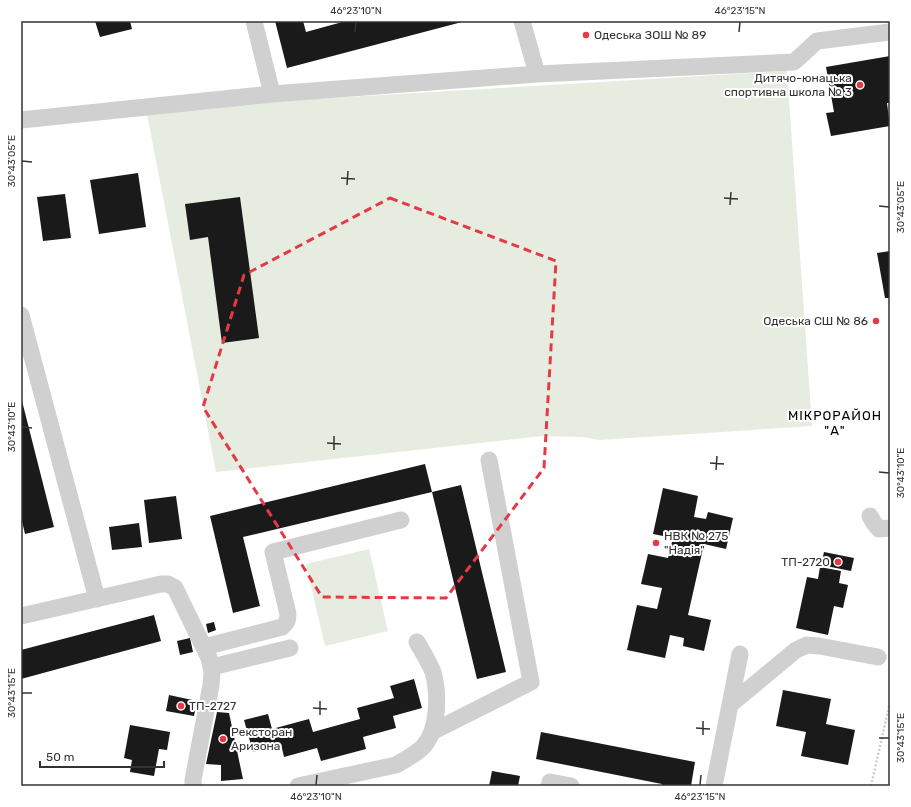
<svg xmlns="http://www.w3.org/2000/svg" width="911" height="807" font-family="Rubik,sans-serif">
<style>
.green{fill:#e6ecdf}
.building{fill:#1a1a1a}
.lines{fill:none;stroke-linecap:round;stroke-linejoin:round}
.path{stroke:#cdcdcd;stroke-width:2.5;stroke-dasharray:2 2;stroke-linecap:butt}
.minor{stroke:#d0d0d0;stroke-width:17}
.marked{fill:none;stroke:#e63946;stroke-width:3;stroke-dasharray:8 5;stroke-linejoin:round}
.ticks{fill:none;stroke:#333;stroke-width:1.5}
.poi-dot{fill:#e63946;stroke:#fff;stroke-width:1.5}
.labels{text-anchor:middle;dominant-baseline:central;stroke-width:4;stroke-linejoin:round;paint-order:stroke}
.poi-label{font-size:12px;fill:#333;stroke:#fff;text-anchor:start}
.neighbourhood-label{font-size:13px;letter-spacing:1px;fill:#000;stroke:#fff}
.neatline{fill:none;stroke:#333;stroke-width:1.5}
.ticks-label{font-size:10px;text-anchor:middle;fill:#333}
</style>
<rect width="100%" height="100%" fill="#fff"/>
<!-- green -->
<path class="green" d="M787 71 812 426 599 440 583 437 543 436 216 472 146 109Z
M369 549 388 631 325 646 306 564Z"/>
<!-- building -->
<path class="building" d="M95 21H130L132 29 100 37Z
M275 21H303L306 32 346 21 462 22 287 68Z
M890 56V103H887L890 126 831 136 826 113 834 112 826 67Z
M138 173 146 227 99 234 90 180Z
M65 194 71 238 43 241 37 197Z
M240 197 259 338 222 343 208 237 190 240 185 204Z
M890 251V298H885L877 253Z
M21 397 54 527 25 534 21 517Z
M425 464 432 492 243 537 260 606 233 613 210 516Z
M461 485 506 672 477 679 432 492Z
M663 488 698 496 694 517 706 519 708 512 733 518 726 549 704 544 688 615 711 620 704 651 683 646 684 638 670 635 665 658 627 650 637 605 657 609 662 588 641 584 648 554 668 558 673 538 653 534Z
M176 496 182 539 149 543 144 500Z
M139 523 142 547 112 550 109 527Z
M824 552 854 558 851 571 821 565Z
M820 567 841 571 839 583 848 585 843 608 834 606 828 635 796 628 807 577 818 579Z
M154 615 161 641 21 679V650Z
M214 622 216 630 208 633 206 624Z
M190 638 193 652 180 655 177 641Z
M414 679 422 708 393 716 396 728 363 737 366 749 321 761 317 748 284 757 281 744 253 752 244 720 268 714 272 729 309 719 313 732 360 719 357 708 394 698 390 686Z
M783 690 831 699 826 724 855 730 848 765 801 756 806 732 776 726Z
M169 695 197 701 194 716 166 711Z
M217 712 229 713 243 779 221 781V765L206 764Z
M130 725 170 732 167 750 159 749 154 776 130 772 132 760 124 758Z
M541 732 695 762 691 786H662V784L536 759Z
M492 771 520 776 518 786H489Z"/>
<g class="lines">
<!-- path -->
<path class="path" d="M871 786 890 702"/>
<!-- minor -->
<path class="minor" d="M254 21 272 94
M522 21 537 74 794 62 817 41 890 32
M21 120 272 94 537 74
M21 315 97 599
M870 516 874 523 879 529 890 528
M21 616 161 584H168L175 588 209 658 212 672 211 685 193 780V786
M204 647 282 627C287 623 288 620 288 614L273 552 401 520
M212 667 290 648
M731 704 796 650 807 645 819 646 878 657
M432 732 531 682 489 460
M298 786 396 765C405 760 414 755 422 748 439 731 439 694 433 672 429 662 422 651 417 642
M549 786 550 782 571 786
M714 786 740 654"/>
</g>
<!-- marked area -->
<path class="marked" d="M390 198 556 261 544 468 446 598 322 597 203 407 244 275Z"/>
<!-- ticks -->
<path class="ticks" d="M355 32 356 22M739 32 740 22M22 161 32 162M341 178 355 179M347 185 348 171M724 198 738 199M730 205 731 192M879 206 889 207M22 427 32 428M327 443 341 444M334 450V436M710 463 724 464M716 470 717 456M879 472 889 473M22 693H32M313 708 327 709M320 715V701M696 728 710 729M703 735V721M879 738H889M316 785 317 775M700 785 701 775"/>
<!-- markers -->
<g class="poi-dot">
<circle cx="586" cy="35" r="4"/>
<circle cx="860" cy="85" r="4"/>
<circle cx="876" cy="321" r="4"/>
<circle cx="656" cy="543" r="4"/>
<circle cx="838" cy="562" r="4"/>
<circle cx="181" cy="706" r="4"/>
<circle cx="223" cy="739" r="4"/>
</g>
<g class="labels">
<!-- poi labels -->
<g class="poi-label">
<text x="594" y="35">Одеська ЗОШ № 89</text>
<text x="852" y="78" text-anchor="end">Дитячо-юнацька<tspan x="852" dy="14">спортивна школа № 3</tspan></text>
<text x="868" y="321" text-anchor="end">Одеська СШ № 86</text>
<text x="664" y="536">НВК № 275<tspan x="664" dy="14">"Надія"</tspan></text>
<text x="830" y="562" text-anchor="end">ТП-2720</text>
<text x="189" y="706">ТП-2727</text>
<text x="231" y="732">Рексторан<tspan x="231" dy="14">Аризона</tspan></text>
</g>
<!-- neighbourhood labels -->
<g class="neighbourhood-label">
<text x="835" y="415">МІКРОРАЙОН<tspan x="835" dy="15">"А"</tspan></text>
</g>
</g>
<!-- border -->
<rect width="911" height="807" fill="none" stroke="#ffffff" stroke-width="44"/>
<!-- scale -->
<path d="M40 761v6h124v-6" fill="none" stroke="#333333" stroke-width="2"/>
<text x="46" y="761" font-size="12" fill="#333333" stroke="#ffffff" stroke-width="3" paint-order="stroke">50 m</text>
<rect x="22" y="22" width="867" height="763" class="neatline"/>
<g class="ticks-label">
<text x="356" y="14">46°23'10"N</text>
<text x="740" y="14">46°23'15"N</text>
<text transform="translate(11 161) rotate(-90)" y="4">30°43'05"E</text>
<text transform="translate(900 207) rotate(-90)" y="4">30°43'05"E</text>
<text transform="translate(11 427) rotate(-90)" y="4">30°43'10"E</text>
<text transform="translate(900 473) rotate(-90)" y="4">30°43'10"E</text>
<text transform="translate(11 693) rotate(-90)" y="4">30°43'15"E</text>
<text transform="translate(900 738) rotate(-90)" y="4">30°43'15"E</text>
<text x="316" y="800">46°23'10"N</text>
<text x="700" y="800">46°23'15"N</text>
</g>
</svg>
